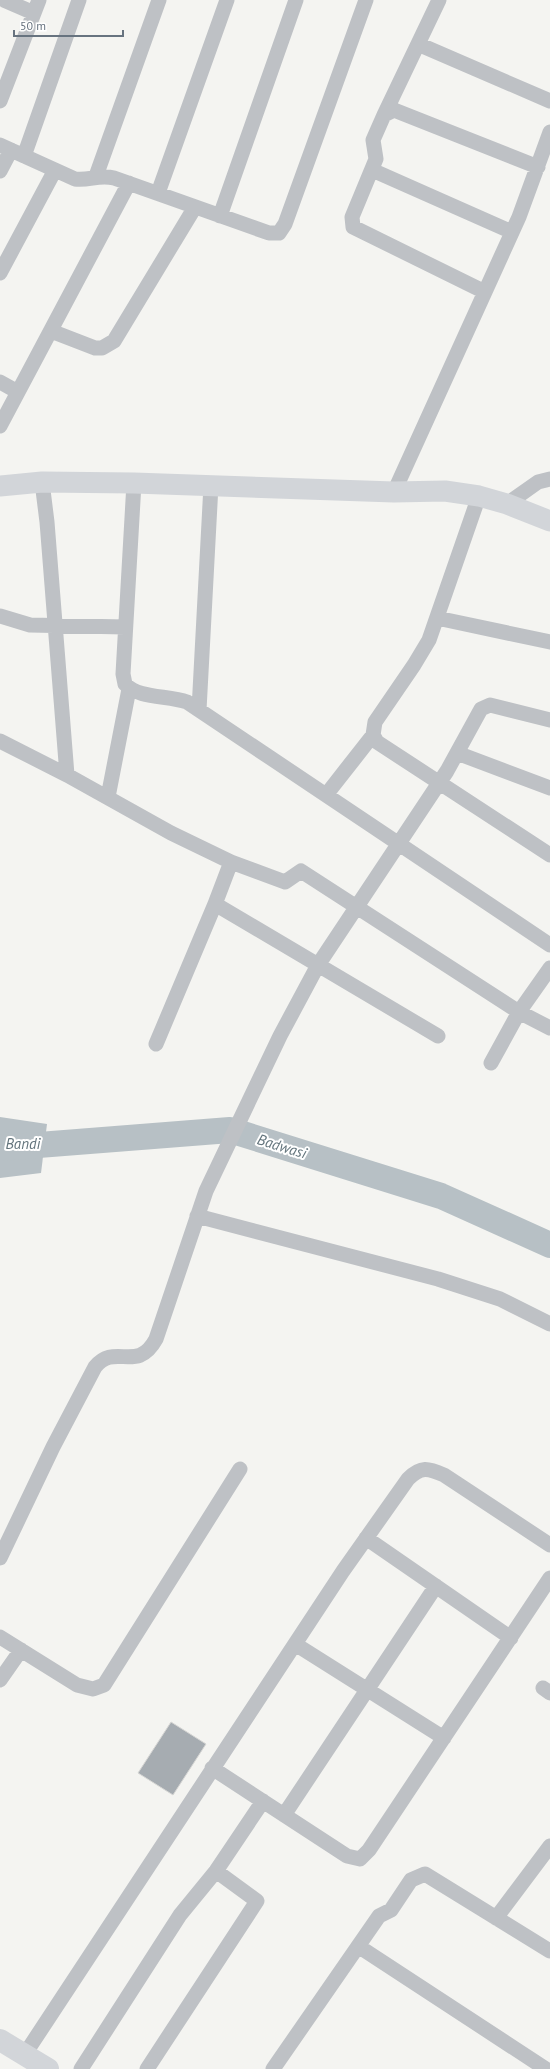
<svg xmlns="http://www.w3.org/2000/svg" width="550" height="2069" font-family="'PT Sans',sans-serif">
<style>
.water{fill:#b7c0c5}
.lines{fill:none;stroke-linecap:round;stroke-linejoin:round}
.river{stroke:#b7c0c5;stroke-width:26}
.building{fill:#a6acb1;stroke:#d6d6d4}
.street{stroke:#bec1c5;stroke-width:15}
.secondary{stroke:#d2d5d9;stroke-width:21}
.primary{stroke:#d2d5d9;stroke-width:22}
.labels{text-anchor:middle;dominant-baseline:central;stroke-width:4;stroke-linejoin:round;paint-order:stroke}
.water-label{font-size:15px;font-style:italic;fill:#63747c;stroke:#fff}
</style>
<rect width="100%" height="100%" fill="#f4f4f1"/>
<!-- water -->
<path class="water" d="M0 1117 47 1124 41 1173 0 1178Z"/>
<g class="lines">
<!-- river -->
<path class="river" d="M0 1148 230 1130 441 1196 550 1245"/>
</g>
<!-- building -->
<path class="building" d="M171 1722 206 1744 173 1795 138 1773Z"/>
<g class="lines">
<!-- street -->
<path class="street" d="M4 0 34 13
M418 44 550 101
M0 101 39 0
M384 115 439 0
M0 145 75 179C89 181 99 174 114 178L269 233H279L285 224 366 0
M24 156 79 0
M372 170 512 232
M0 171 11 150
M96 176 159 0
M158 193 227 0
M220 216 296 0
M0 273 55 170
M485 292 353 227 352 217 376 159 373 140 384 115 394 110 538 167
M51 331 95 348H102L114 341 195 207
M0 382 18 392
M0 426 129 183
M42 482 47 522 67 775
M134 483 123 674 125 684C139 699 168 695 187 702L550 945
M394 492 519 217 550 132
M479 496 429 640 414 665 375 722 373 735 377 742 550 855
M507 504 538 482 550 479
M0 616 30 625 125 627
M437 618 550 642
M199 710 211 485
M0 741 67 775 171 833 231 862 285 882 301 871 519 1012 550 1028
M457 753 550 788
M326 795 373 735
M108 797 129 689
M215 904 438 1036
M156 1044 215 904 231 862
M491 1063 519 1012 550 968
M197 1216 438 1279 500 1299 550 1324
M366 1538 511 1638
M0 1558 53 1447 95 1367C115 1342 137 1374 156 1339L206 1191 280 1036 318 965 447 771 481 709 490 705 550 720
M0 1637 77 1685 93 1689 104 1685 240 1469
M295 1644 444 1738
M0 1680 21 1650
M543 1688 550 1693
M212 1768 347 1856 360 1859 369 1850 550 1578
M284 1815 436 1586
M496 1918 550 1846
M358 1946 546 2069
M25 2054 343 1571 408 1479C421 1466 428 1468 444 1475L550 1545
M81 2069 180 1915 216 1871 263 1801
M147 2069 257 1901 216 1871
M273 2069 379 1916 391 1910 411 1880 425 1874 550 1951"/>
<!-- secondary -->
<path class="secondary" d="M0 486 42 482 134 483 394 492 445 491 479 496 507 504 550 521"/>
<!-- primary -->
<path class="primary" d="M0 2040 48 2069"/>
</g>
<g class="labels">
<!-- water labels -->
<g class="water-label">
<text x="23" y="1143">Bandi</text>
<text transform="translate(282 1146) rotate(17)">Badwasi</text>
</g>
</g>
<!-- scale -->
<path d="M14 30v6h109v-6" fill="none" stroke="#67737f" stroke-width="2"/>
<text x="20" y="30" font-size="12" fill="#67737f" stroke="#ffffff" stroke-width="3" paint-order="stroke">50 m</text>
</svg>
